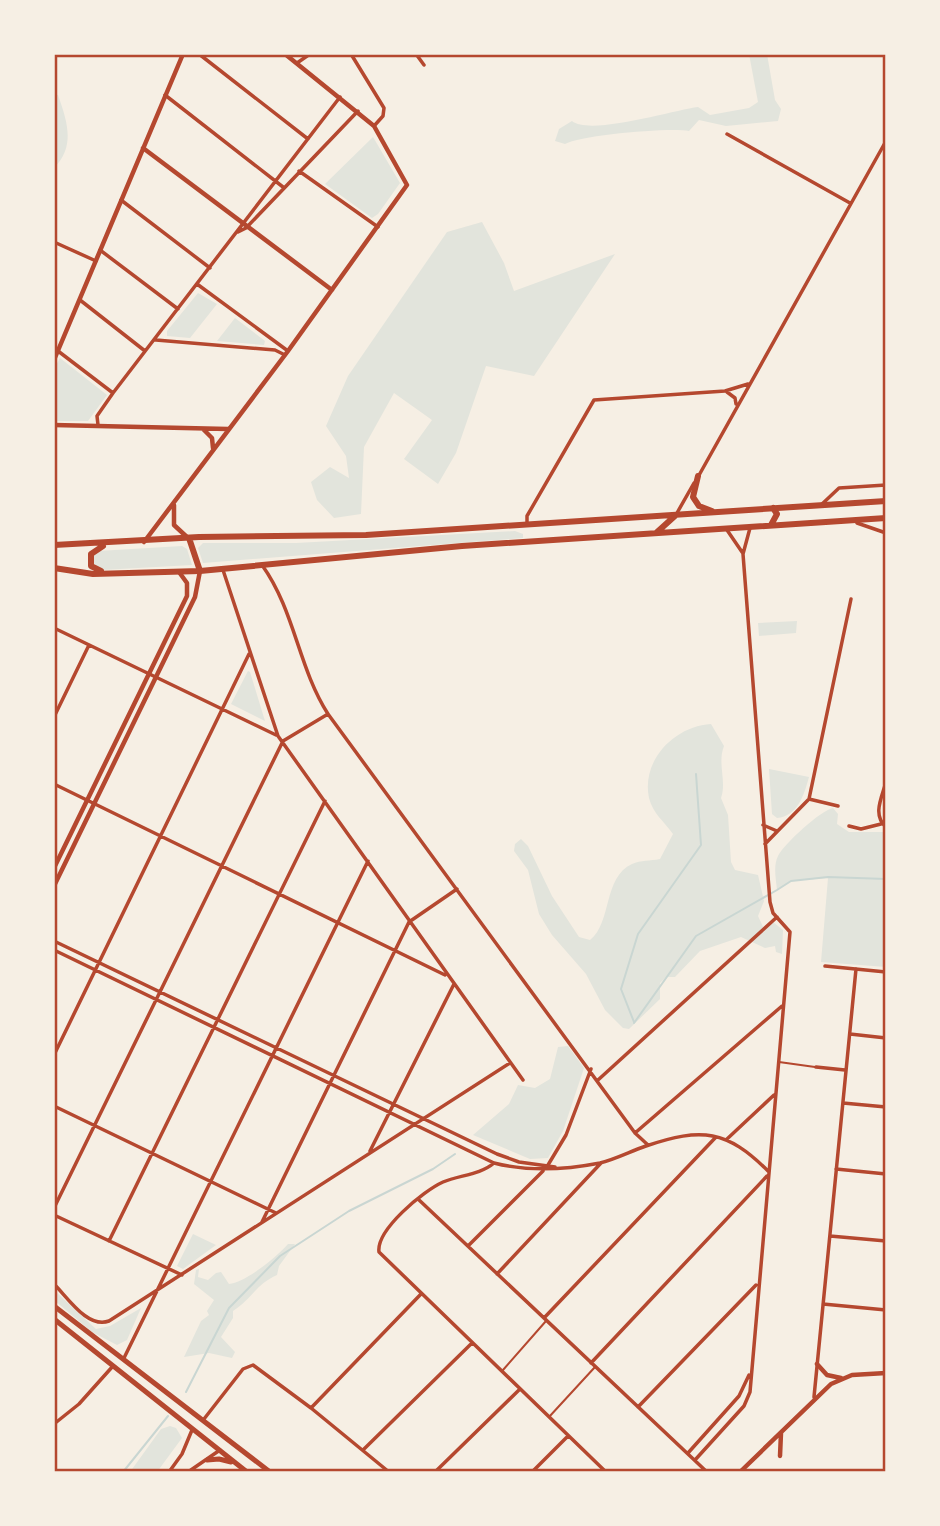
<svg xmlns="http://www.w3.org/2000/svg" width="940" height="1526" font-family="Signika,sans-serif">
<style>
.green{fill:#e2e4dc}
.lines{fill:none;stroke-linecap:round;stroke-linejoin:round}
.stream{stroke:#c9d6d2;stroke-width:2}
.service{stroke:#b5482f;stroke-width:2}
.minor{stroke:#b5482f;stroke-width:3.5}
.tertiary{stroke:#b5482f;stroke-width:4.5}
.secondary{stroke:#b5482f;stroke-width:5}
.primary{stroke:#b5482f;stroke-width:6}
.neatline{fill:none;stroke:#b5482f;stroke-width:2.5}
</style>
<rect width="100%" height="100%" fill="#f6efe4"/>
<!-- green -->
<path class="green" d="M749 54H767L775 100 781 109 778 121 726 126 699 120 689 131C671 127 581 135 565 144L555 141 559 129 572 121C590 136 674 110 698 107L710 115 749 108 758 102Z
M54 94 58 95C67 121 76 146 54 168Z
M373 137 400 183 378 214 372 218 325 184Z
M482 222 504 263 514 291 615 254 534 376 486 366 456 453 438 484 404 459 432 420 394 393 364 447 361 514 334 518 317 500 311 482 330 467 349 478 346 456 326 426 348 376 447 232Z
M198 293 217 304 190 338 167 336V331Z
M235 318 265 341 264 345 217 341Z
M60 358 107 395 88 421H54V369Z
M515 531 523 534V538L203 563 198 548 203 543H296Z
M182 546 187 549 192 565 102 570 93 563V556L98 551Z
M797 621 796 633 759 636 758 623Z
M248 671 250 672 265 721 231 704Z
M711 724 724 746C717 764 727 781 721 798L728 815 731 862 735 870 758 875 764 901 758 916 764 929 773 922 783 930 782 954 776 952 775 946 765 948 741 937 700 951 675 977H666L660 983V999L629 1029 623 1028 605 1010 586 974 552 935 539 914 528 870 514 851 515 844 521 839 528 846 552 896 579 937 590 940C612 923 603 877 632 864 641 860 650 861 660 859L673 834C664 821 653 814 649 798 641 760 675 726 711 724Z
M769 769 809 777C804 795 798 816 777 818L772 814Z
M833 808 838 814 837 824 849 832H886V967L821 962 828 878 791 881 777 890C776 879 773 866 778 856 784 844 821 810 833 808Z
M568 1046 584 1068 563 1131 548 1158 530 1159 473 1135 509 1104 518 1085 535 1088 550 1079 558 1047Z
M193 1234 216 1245 183 1269 177 1266Z
M288 1244H295L279 1266 277 1275C256 1284 251 1300 233 1311V1318L221 1337 235 1352 232 1358 209 1353 184 1357 201 1321 209 1315 207 1311 214 1300 194 1284 196 1270 199 1269 198 1277 208 1280 216 1273 221 1272 229 1284C246 1282 277 1257 288 1244Z
M54 1290 96 1329 110 1326 141 1308 127 1340 117 1345 92 1332 54 1300Z
M170 1426 176 1428 182 1438 157 1472H130L161 1429Z"/>
<g class="lines">
<!-- stream -->
<path class="stream" d="M634 1022 621 989 638 934 701 845 696 774
M634 1023 696 936 777 890 791 881 828 877 886 879
M186 1392 229 1308 280 1256 349 1211 433 1169 455 1154
M123 1472 168 1416"/>
<!-- service -->
<path class="service" d="M779 1062 815 1067
M503 1370 546 1321
M549 1417 595 1367"/>
<!-- minor -->
<path class="minor" d="M199 54 308 139
M351 54 384 108 383 116 374 126
M416 54 424 65
M297 63 310 54
M165 95 283 187
M727 134 850 203
M299 171 378 227
M121 200 210 268
M238 232 246 228 358 111
M54 242 96 261
M100 250 178 309
M197 284 288 351
M80 300 145 351
M156 340 275 350 285 355
M58 351 113 393
M727 392 735 398 736 404
M98 425 97 416 113 393 340 97
M698 477 886 141
M821 505 839 488 886 485
M677 513 694 483
M527 523V516L594 400 725 391 748 384
M857 523 886 533
M727 530 742 552
M262 565C295 611 298 667 328 714L635 1133 648 1145
M223 570 278 736 523 1080
M54 628 276 735
M54 717 89 645
M886 782C882 797 872 815 886 827
M54 784 445 975
M809 799 838 806
M763 825 777 831
M849 826 861 829 881 824
M765 844 809 799 851 599
M54 941 497 1154 519 1162 555 1167
M54 950 494 1163C529 1172 564 1170 600 1163 616 1159 631 1151 646 1146 702 1127 727 1130 768 1171
M825 966 886 972
M850 1034 886 1038
M54 1055 249 654
M816 1067 845 1070
M598 1080 777 917
M843 1103 886 1107
M54 1106 276 1213
M635 1133 782 1006
M727 1139 774 1095
M370 1151 454 984
M494 1163C480 1175 459 1175 443 1182 423 1191 376 1230 379 1252L606 1472
M548 1165 566 1135 591 1069
M836 1169 886 1174
M418 1199 707 1472
M54 1208 283 741 328 714
M54 1215 182 1275
M262 1222 409 922 457 889
M830 1236 886 1241
M109 1241 325 801
M468 1246 543 1171
M497 1274 601 1163
M54 1284C68 1298 88 1329 109 1321L510 1063
M823 1304 886 1310
M544 1318 716 1137
M124 1358 368 861
M591 1363 767 1176
M814 1397 856 969
M638 1407 756 1285
M311 1408 421 1294
M204 1419 243 1369 253 1365 311 1408 389 1472
M54 1424 79 1404 113 1366
M363 1450 472 1343
M688 1453 739 1396 749 1375
M695 1460 744 1406 750 1392 790 932 773 913 770 902 743 554 750 528
M169 1472 182 1454 192 1430
M188 1472 220 1450
M435 1472 520 1389
M532 1472 568 1436"/>
<!-- tertiary -->
<path class="tertiary" d="M143 148 332 290
M54 360 183 54
M54 425 228 429
M204 430 212 438 213 448
M174 505V525L188 538
M144 542 288 351 407 185 374 126 285 54
M54 868 187 596V583L179 572
M54 886 195 597 200 571
M817 1364 827 1375 841 1378
M780 1456 781 1433
M740 1472 831 1384 852 1375 886 1373"/>
<!-- secondary -->
<path class="secondary" d="M54 1306 270 1472
M54 1319 247 1472
M207 1460 219 1459 231 1462"/>
<!-- primary -->
<path class="primary" d="M698 476 693 497 699 506 712 511
M771 525 777 514 773 508
M656 533 676 515
M189 538 200 571
M54 545 199 537 366 535 886 501
M54 568 93 574 200 571 462 546 886 518
M101 571 91 566V554L103 546"/>
</g>
<!-- border -->
<rect width="940" height="1526" fill="none" stroke="#f6efe4" stroke-width="112"/>
<rect x="56" y="56" width="828" height="1414" class="neatline"/>
</svg>
